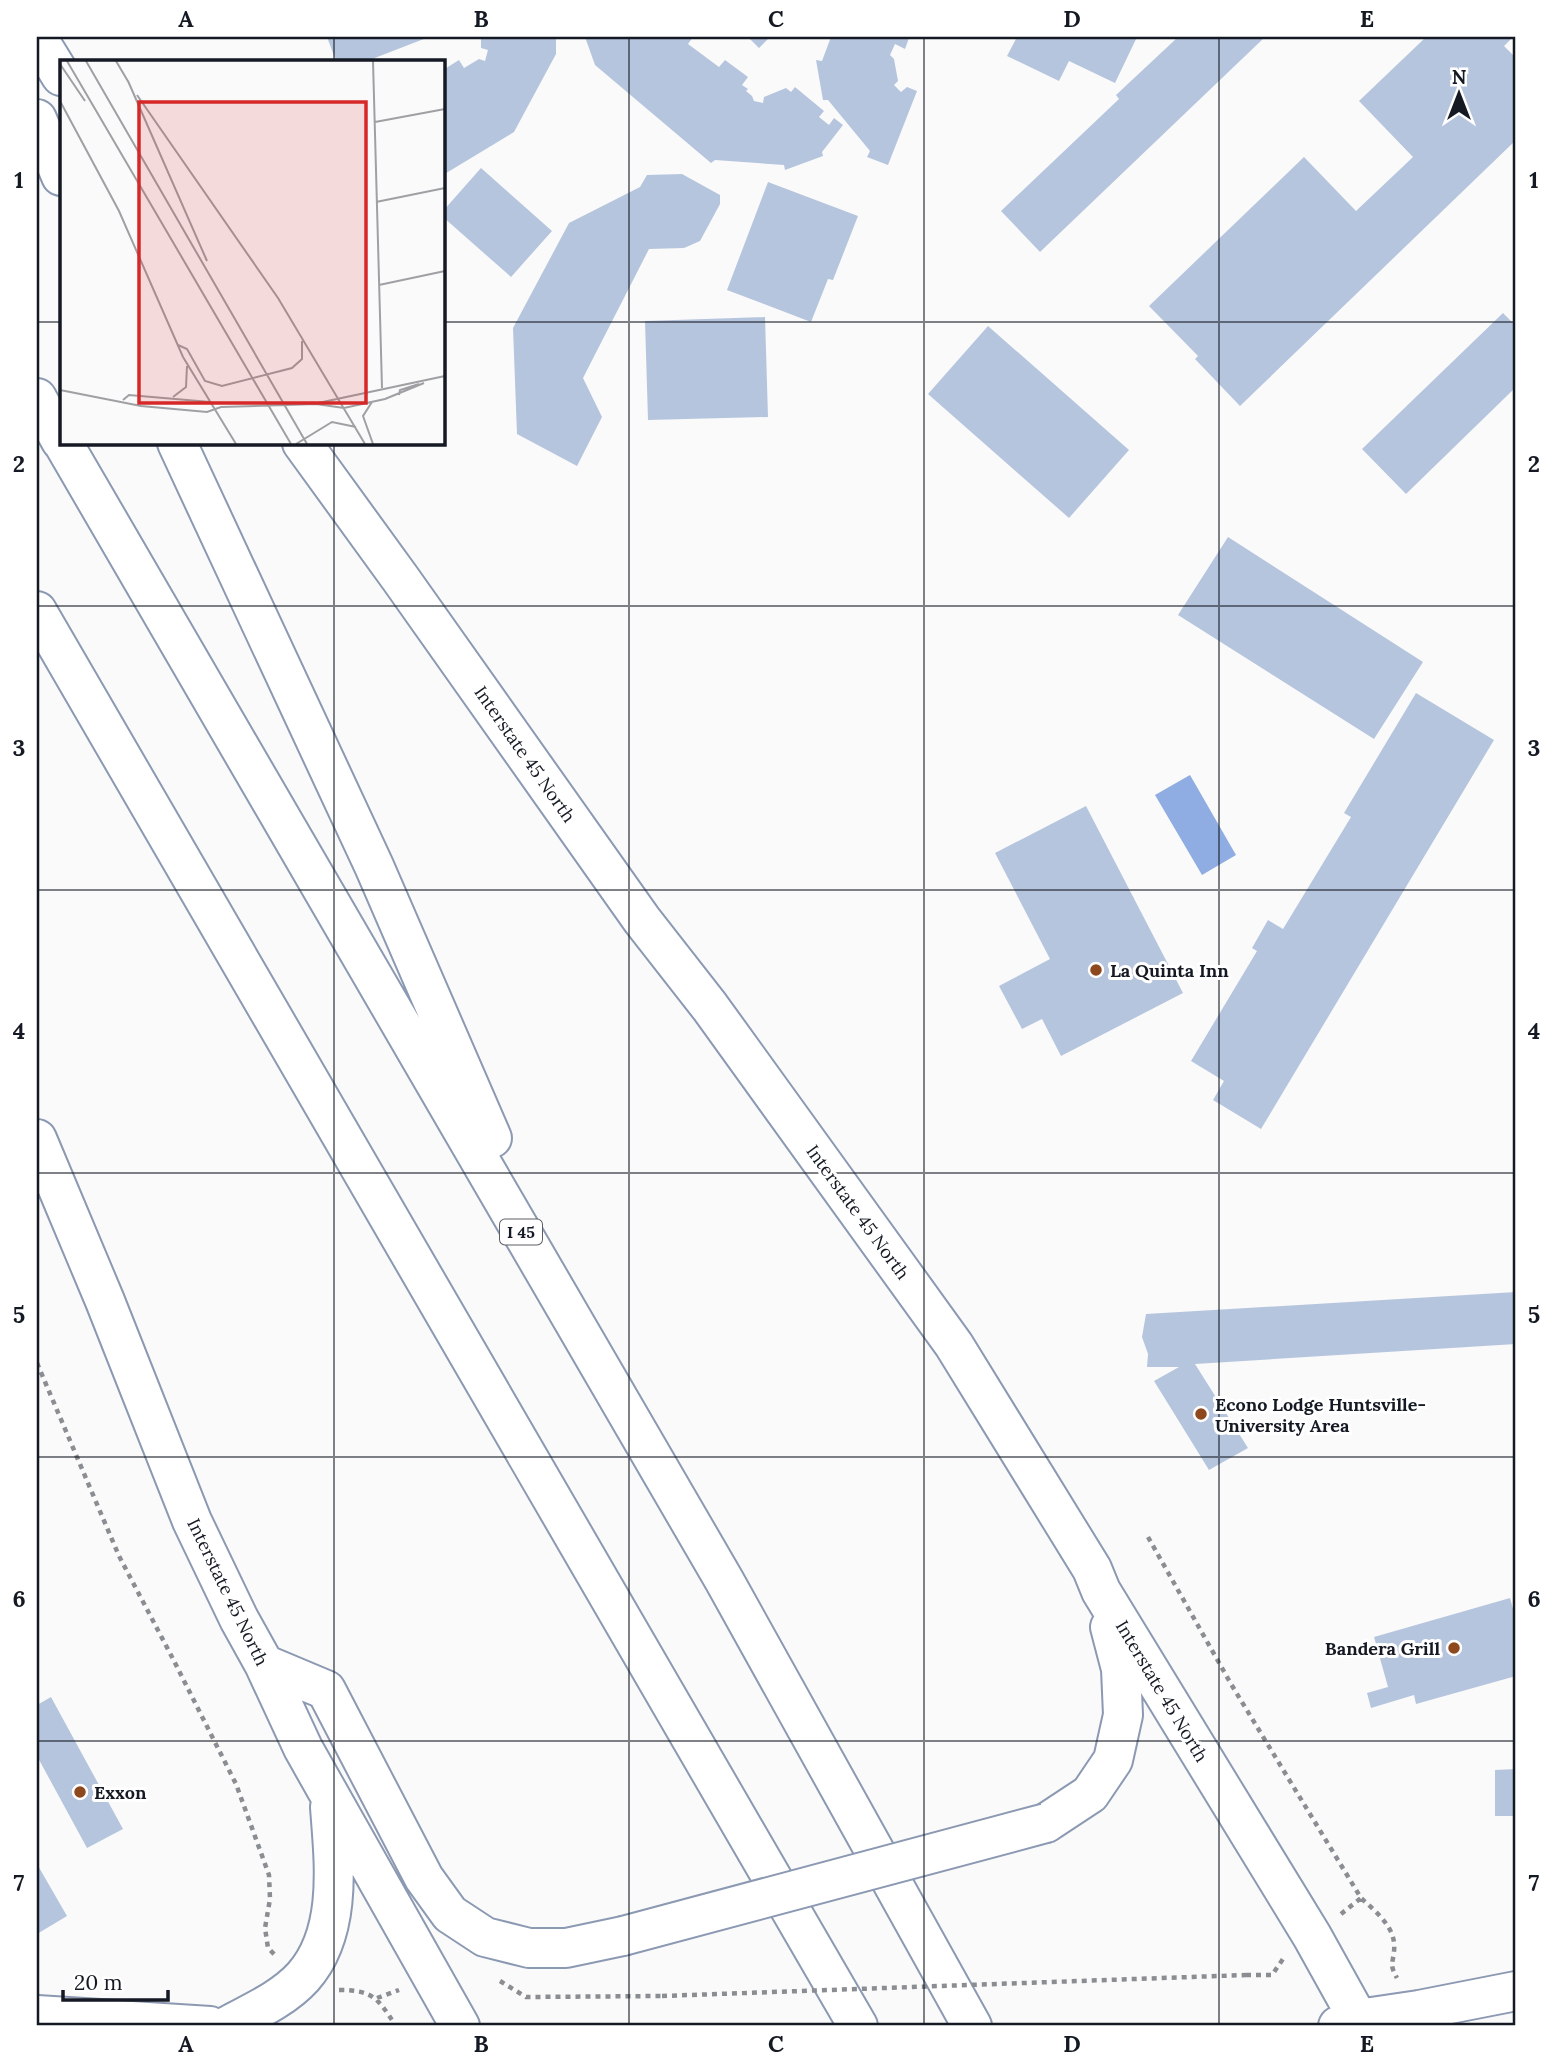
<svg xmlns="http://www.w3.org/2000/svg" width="1553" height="2063" font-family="Lora,serif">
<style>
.water{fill:#8fade2}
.building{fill:#b6c5de}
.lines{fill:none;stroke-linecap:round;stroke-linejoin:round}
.major-casing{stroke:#8c99b2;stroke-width:42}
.highway-casing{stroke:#8c99b2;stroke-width:42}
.path{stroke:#8a8d91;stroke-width:4.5;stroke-dasharray:5 5;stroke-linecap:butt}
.major{stroke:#fff;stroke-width:38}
.highway{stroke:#fff;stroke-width:38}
.major-bridge-casing{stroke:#8c99b2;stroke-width:42;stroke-linecap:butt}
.path-bridge{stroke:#8a8d91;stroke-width:4.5;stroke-dasharray:5 5;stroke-linecap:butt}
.major-bridge{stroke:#fff;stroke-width:38}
.grid{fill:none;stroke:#141923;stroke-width:2;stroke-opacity:0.55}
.poi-dot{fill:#8d481e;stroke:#fff;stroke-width:2.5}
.labels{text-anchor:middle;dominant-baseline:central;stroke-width:6;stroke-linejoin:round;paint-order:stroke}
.shield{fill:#fff;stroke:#5a5e65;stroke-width:2}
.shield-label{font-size:16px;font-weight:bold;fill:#141923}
.street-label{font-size:18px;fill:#141923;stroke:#fff}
.poi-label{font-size:18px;font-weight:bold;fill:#141923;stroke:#fff;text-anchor:start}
.inset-road{fill:none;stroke:#9ea0a4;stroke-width:2}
.view{fill:#d62828;fill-opacity:0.15;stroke:#d62828;stroke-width:3.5}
.inset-edge{fill:none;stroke:#141923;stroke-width:3.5}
.neatline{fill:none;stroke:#141923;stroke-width:2.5}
.grid-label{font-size:23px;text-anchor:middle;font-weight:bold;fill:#141923}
</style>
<rect width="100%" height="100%" fill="#fafafa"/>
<!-- water -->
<path class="water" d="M1190 775 1236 855 1202 875 1155 795Z"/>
<!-- building -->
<path class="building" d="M327 37H429L367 61H336Z
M481 37H556V54L514 132 443 175V70L459 60 464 68 479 59 485 61 488 50 481 48Z
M585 37H693L688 44 719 67 725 60 748 77 742 85 748 89 746 91 752 96 754 101 763 103 764 97 786 88 791 92 795 87 824 111 819 117 829 125 834 118 843 125 822 152 823 156 785 170 784 165 715 160 711 163 595 65Z
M748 37H770L759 48Z
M831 37 909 38 905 49 895 44 890 55 894 59 898 81 894 85 901 92 907 87 917 91 888 165 867 157 870 151 828 100H823L816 60 822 61Z
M1017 37H1137L1115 83 1069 61 1059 81 1007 56Z
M1178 37H1265L1040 252 1001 211 1119 99 1116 95Z
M1426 37H1513L1504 46 1516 58V140L1240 406 1195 359 1198 356 1149 306 1304 157 1356 211 1413 157 1359 101Z
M481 168 552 231 511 277 443 217V211Z
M682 174 720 195V204L700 241 684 248 649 249 583 378 602 417 577 466 517 434 513 328 569 223 640 187 647 175Z
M768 182 858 216 833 280 828 279 811 322 727 290Z
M1503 313 1516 326V387L1406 494 1362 449Z
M765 317 768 417 648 420 645 321Z
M988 326 1129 450 1069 518 928 394Z
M1228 537 1423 662 1374 739 1178 615Z
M1416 693 1494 740 1261 1129 1213 1100 1224 1081 1191 1061 1257 951 1252 948 1268 920 1283 929 1351 817 1344 813Z
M1086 806 1183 993 1061 1056 1042 1019 1022 1029 999 986 1050 959 995 853Z
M1516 1292V1344L1195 1364 1248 1448 1209 1470 1154 1381 1179 1367H1147L1148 1354 1142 1337 1146 1314Z
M1510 1598 1516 1620V1676L1416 1704 1414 1695 1371 1708 1367 1693 1388 1687 1374 1637Z
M51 1697 123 1829 87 1848 37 1756V1705Z
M1516 1769V1816H1495V1770Z
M37 1864 67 1916 37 1934Z"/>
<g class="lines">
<!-- major casing -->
<g class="major-casing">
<path id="major" d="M37 37 61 76
M302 443 400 578 642 920 710 1007 954 1345 1092 1569 1101 1591 1312 1936 1362 2026
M37 1139 105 1301 192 1521 239 1619 264 1664 303 1748 460 2026
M264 1664 326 1690 424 1878 450 1914 485 1937 529 1948H566L623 1936
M1046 1823 1090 1794 1113 1760 1123 1715 1121 1669 1110 1627
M37 2015 210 2026
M227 2026C253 2012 283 1999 303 1977 343 1932 334 1862 330 1807
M1338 2026 1358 2019 1419 2010 1516 1991"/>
</g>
<!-- highway casing -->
<g class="highway-casing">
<path id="highway" d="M37 119 61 176
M37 398 61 441
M63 443 724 1580 972 2026
M177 443 374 866 492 1138
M37 611 858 2026"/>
</g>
<!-- path -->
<path class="path" d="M37 1363 119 1556 172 1657 236 1784 269 1875 270 1899 265 1928 268 1948 275 1955
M1148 1537 1231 1684 1361 1898C1376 1912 1397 1928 1394 1951 1393 1964 1389 1964 1397 1978
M1341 1914 1361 1898
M1246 1975H1272L1283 1959
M500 1981 526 1997 662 1996
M339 1990C374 1990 378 1999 396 2026
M377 1998 399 1990"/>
<!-- major -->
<use href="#major" class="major"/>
<!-- highway -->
<use href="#highway" class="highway"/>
<!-- major-bridge casing -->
<g class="major-bridge-casing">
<path id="major-bridge" d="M623 1936 1046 1823"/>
</g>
<!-- path-bridge -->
<path class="path-bridge" d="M662 1996 1246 1975"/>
<!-- major-bridge -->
<use href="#major-bridge" class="major-bridge"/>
</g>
<!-- grid -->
<path class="grid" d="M334 37V61M629 37V2026M924 37V2026M1219 37V2026M37 322H61M443 322H1516M334 443V2026M37 606H1516M37 890H1516M37 1173H1516M37 1457H1516M37 1741H1516"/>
<!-- markers -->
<g class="poi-dot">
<circle cx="1096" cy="970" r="7"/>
<circle cx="1201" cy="1414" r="7"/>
<circle cx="1454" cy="1648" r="7"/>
<circle cx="80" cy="1792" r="7"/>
</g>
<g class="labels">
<!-- shield labels -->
<rect class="shield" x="500" y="1219.5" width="42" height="25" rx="5"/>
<g class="shield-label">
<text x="521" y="1232">I 45</text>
</g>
<!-- street labels -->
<g class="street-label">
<text transform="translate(525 754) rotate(55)">Interstate 45 North</text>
<text transform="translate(858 1212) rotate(54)">Interstate 45 North</text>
<text transform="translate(228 1592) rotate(64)">Interstate 45 North</text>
<text transform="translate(1162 1691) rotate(59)">Interstate 45 North</text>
</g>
<!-- poi labels -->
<g class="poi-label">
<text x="1110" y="970">La Quinta Inn</text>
<text x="1215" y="1404">Econo Lodge Huntsville-<tspan x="1215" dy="21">University Area</tspan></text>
<text x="1440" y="1648" text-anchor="end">Bandera Grill</text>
<text x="94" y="1792">Exxon</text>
</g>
</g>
<!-- overview -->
<g transform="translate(60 60)">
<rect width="385" height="385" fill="#fafafa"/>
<path class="inset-road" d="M7 1 231 384M26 1 247 384M56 1 69 23M313 1 322 328M0 4 25 41M68 21 147 201M77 35 218 238 305 384M0 41 59 151 123 297 176 384M315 62 385 49M316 142 385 128M319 225 385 211M118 285 127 289 145 321 162 326 232 308 242 299V281M0 330 81 346 147 352 161 347 256 344 284 348 325 339 364 323M339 335 340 330 359 324M113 337 126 327 127 306M63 340 69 335 150 342M312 342 303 356 313 384M258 343 385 316M236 384 272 362 296 367"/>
<path class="view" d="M79 42H306V343H79Z"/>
<rect width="385" height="385" class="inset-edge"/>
</g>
<!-- border -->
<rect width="1553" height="2063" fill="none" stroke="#ffffff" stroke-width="77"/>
<!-- north arrow -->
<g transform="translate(1459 94)" stroke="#ffffff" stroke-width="5" paint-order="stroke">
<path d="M0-5L12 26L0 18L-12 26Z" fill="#141923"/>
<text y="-10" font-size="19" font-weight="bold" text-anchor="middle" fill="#141923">N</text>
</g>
<!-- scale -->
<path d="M63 1990v10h105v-10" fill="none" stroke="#141923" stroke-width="3.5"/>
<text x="74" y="1990" font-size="21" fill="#141923" stroke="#ffffff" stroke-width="5" paint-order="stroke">20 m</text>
<rect x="38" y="38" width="1476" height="1986" class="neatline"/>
<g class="grid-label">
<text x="186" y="27">A</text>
<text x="481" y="27">B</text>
<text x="776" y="27">C</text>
<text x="1072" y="27">D</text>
<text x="1367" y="27">E</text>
<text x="19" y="188">1</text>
<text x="1534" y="188">1</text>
<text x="19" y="472">2</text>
<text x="1534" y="472">2</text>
<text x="19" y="756">3</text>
<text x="1534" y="756">3</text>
<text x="19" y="1039">4</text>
<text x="1534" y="1039">4</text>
<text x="19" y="1323">5</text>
<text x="1534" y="1323">5</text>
<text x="19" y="1607">6</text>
<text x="1534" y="1607">6</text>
<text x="19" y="1891">7</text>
<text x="1534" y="1891">7</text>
<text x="186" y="2052">A</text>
<text x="481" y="2052">B</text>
<text x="776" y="2052">C</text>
<text x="1072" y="2052">D</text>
<text x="1367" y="2052">E</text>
</g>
</svg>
